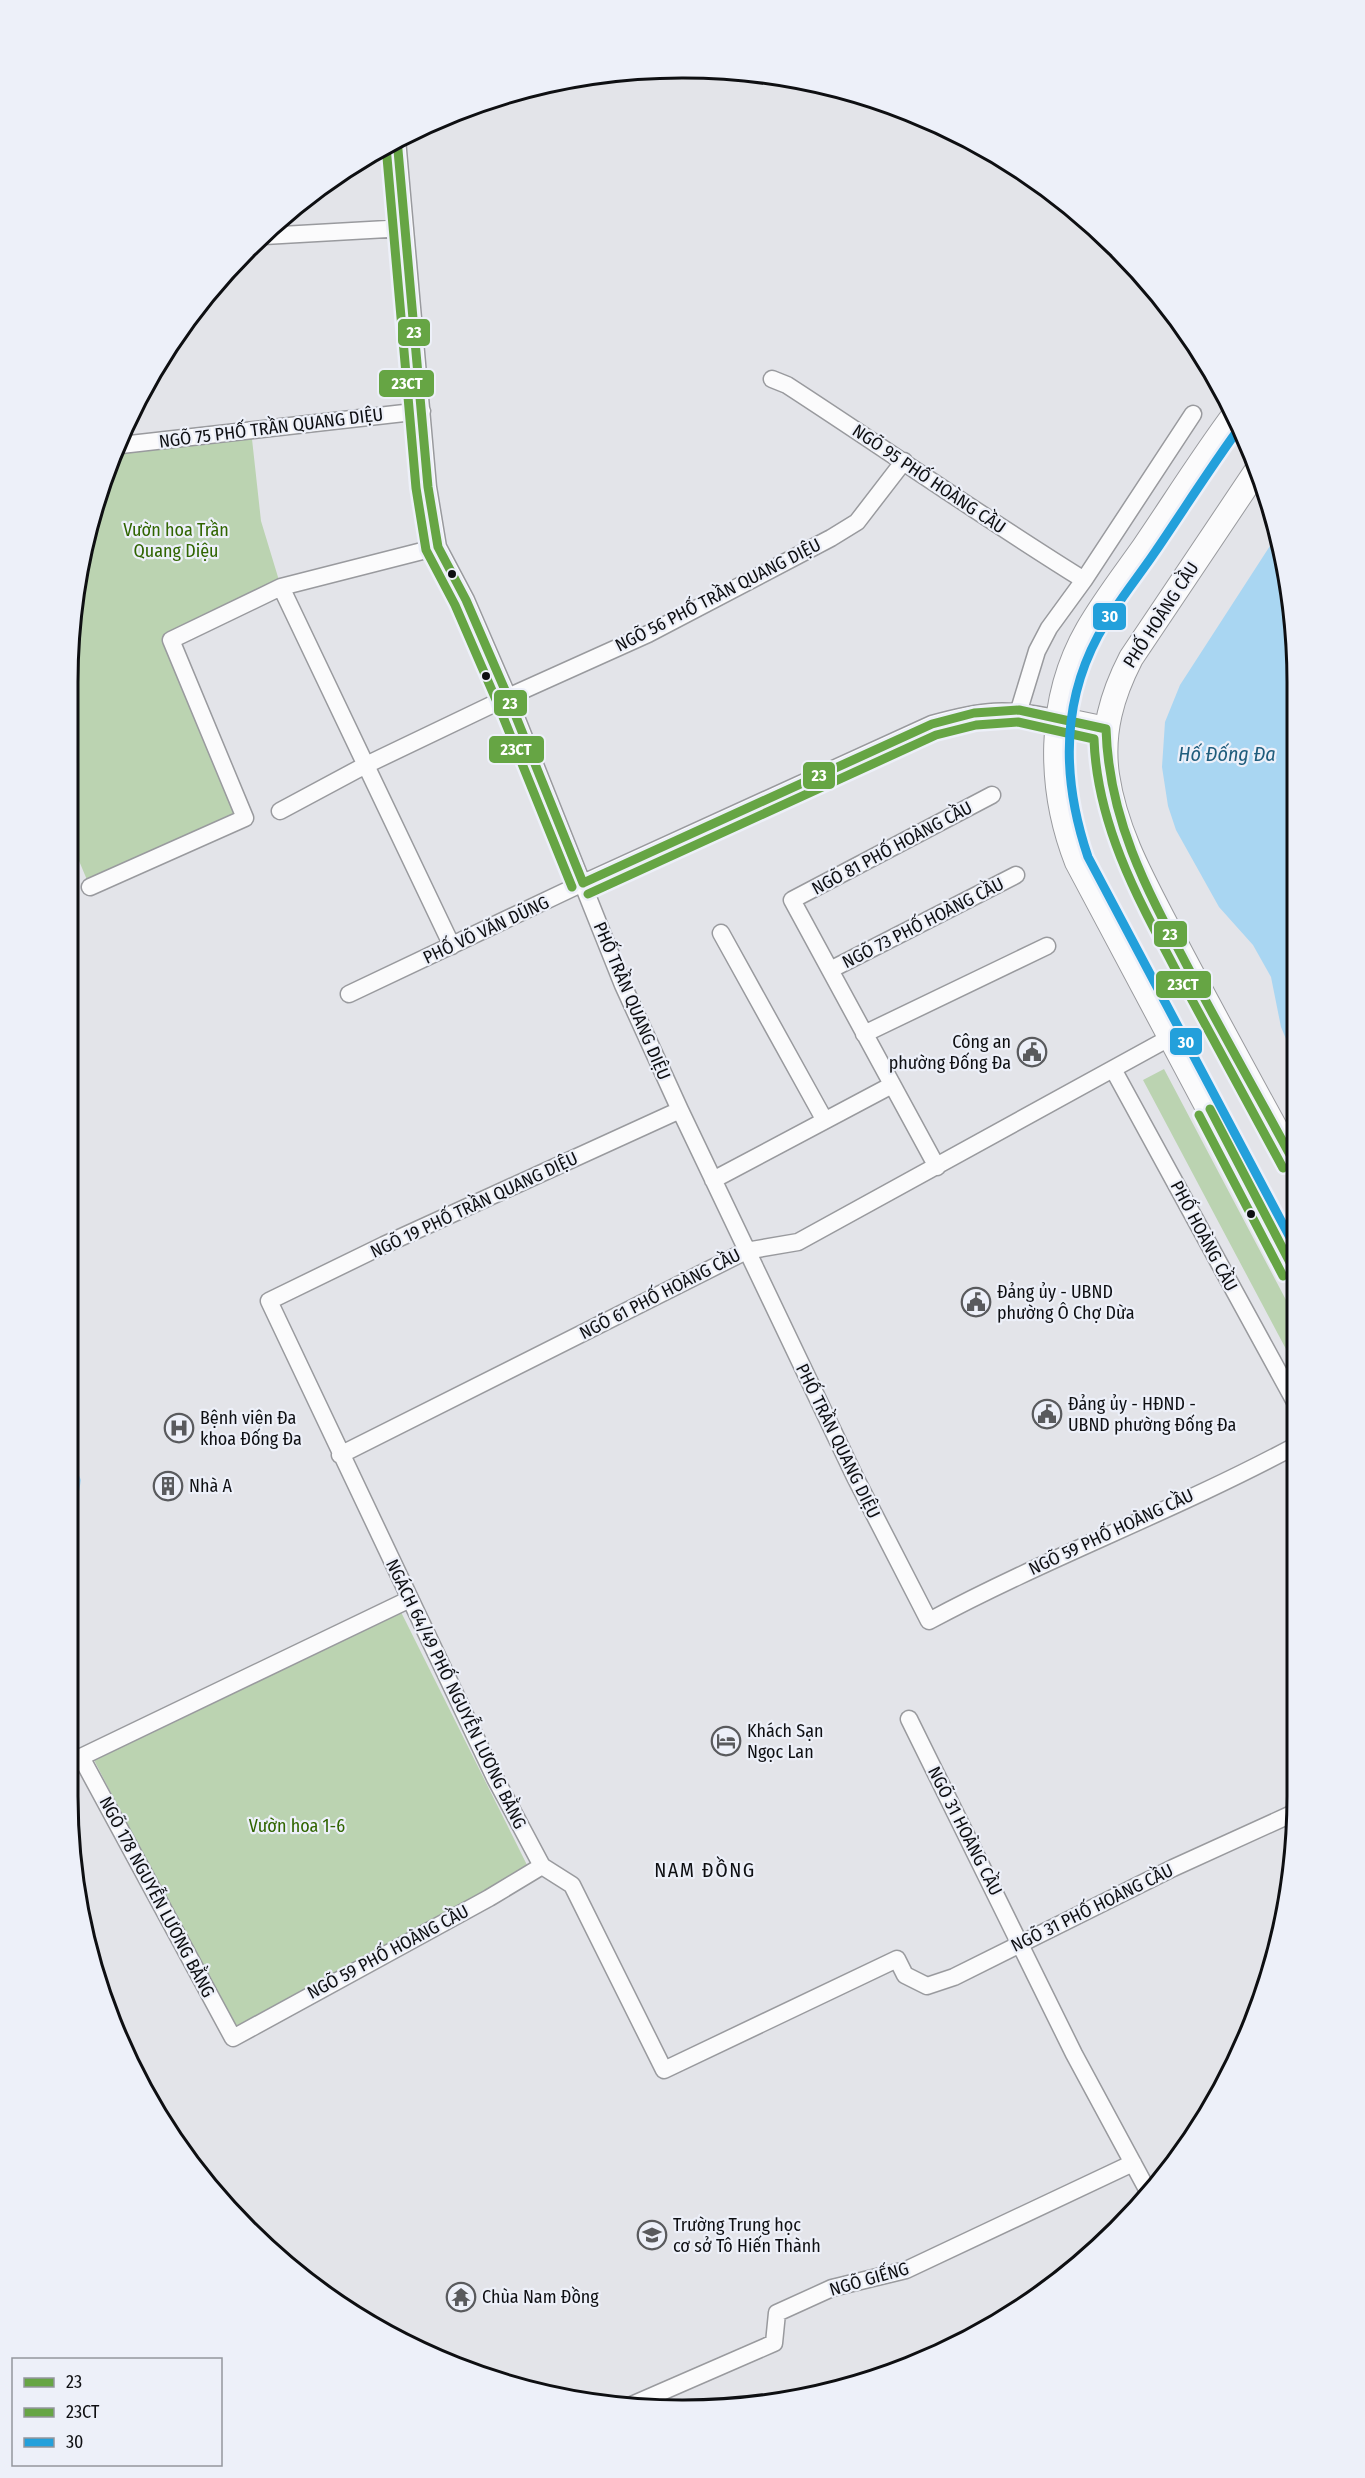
<svg xmlns="http://www.w3.org/2000/svg" width="1365" height="2478" font-family="'Fira Sans Condensed',sans-serif">
<style>
.green{fill:#bbd3b1}
.water{fill:#a9d6f2}
.lines{fill:none;stroke-linecap:round;stroke-linejoin:round}
.minor-casing{stroke:#999a9e;stroke-width:19}
.secondary-casing{stroke:#999a9e;stroke-width:26}
.minor{stroke:#fbfbfc;stroke-width:16}
.secondary{stroke:#fbfbfc;stroke-width:24}
.bus-1-casing{stroke:#edf0f9;stroke-width:14}
.bus-2-casing{stroke:#edf0f9;stroke-width:14}
.bus-3-casing{stroke:#edf0f9;stroke-width:14}
.bus-1{stroke:#66a544;stroke-width:9}
.bus-2{stroke:#66a544;stroke-width:9}
.bus-3{stroke:#23a0db;stroke-width:9}
.bus-dot{fill:#0e0f12;stroke:#edf0f9;stroke-width:2}
.labels{text-anchor:middle;dominant-baseline:central;stroke-width:4.5;stroke-linejoin:round;paint-order:stroke}
.street-label{font-size:18px;fill:#0e0f12;stroke:#edf0f9}
.park-label{font-size:18px;fill:#306500;stroke:#edf0f9}
.poi-label{font-size:18px;fill:#0e0f12;stroke:#edf0f9;text-anchor:start}
.water-label{font-size:20px;font-style:italic;fill:#1f5d7d;stroke:#edf0f9}
.neighbourhood-label{font-size:20px;letter-spacing:1.5px;fill:#0e0f12;stroke:#edf0f9}
.rim{fill:none;stroke:#0e0f12;stroke-width:3}
.line-badge{stroke:#edf0f9;stroke-width:2}
.badge-label{font-size:16px;text-anchor:middle;font-weight:bold;fill:#fff}
</style>
<rect width="100%" height="100%" fill="#e3e4e9"/>
<!-- green -->
<path class="green" d="M251 430 261 521 281 587 171 641 245 818 90 887 69 837V643L89 523 121 445Z
M1164 1069 1295 1317V1366L1143 1080Z
M400 1610 529 1869 233 2030 94 1760Z"/>
<!-- water -->
<path class="water" d="M1275 538 1292 603 1294 1058 1281 1027 1271 977 1253 945 1219 907 1176 830 1168 806 1162 767 1165 722 1180 685Z
M68 1451 81 1480 77 1503 68 1508Z"/>
<g class="lines">
<!-- minor casing -->
<g class="minor-casing">
<path id="minor" d="M397 139 428 487 438 547 466 600 508 697 623 985 680 1110 855 1477 929 1621C1048 1557 1176 1510 1295 1446
M264 236 405 228
M772 379 787 385C887 450 984 518 1084 580
M121 445 422 411
M281 587 452 946
M1019 710 1037 651 1049 628 1084 580 1193 414
M280 811 364 766 508 697 648 634 831 538 857 522 904 461
M90 887 245 818 171 640 281 587 438 547
M721 933 824 1119
M830 970 1016 875
M349 994 583 883 932 724C982 710 1007 707 1058 719
M864 1034 1047 946
M1113 1069 1295 1402
M680 1110 384 1245 269 1301 495 1778 542 1866 572 1885 664 2070 897 1959 905 1975 927 1986 954 1977 1173 1868 1296 1812
M937 1167 792 900 992 795
M713 1180 892 1085
M340 1455 746 1251 798 1242 1171 1037
M408 1600 81 1757 233 2038 489 1898 542 1866
M909 1719 1074 2054 1149 2193
M627 2407 774 2343 777 2313 832 2288 906 2270 1133 2163"/>
</g>
<!-- secondary casing -->
<g class="secondary-casing">
<path id="secondary" d="M1234 415C1202 458 1174 503 1144 547 1125 574 1104 601 1088 629 1047 700 1048 788 1077 862L1294 1270
M1257 470 1131 658C1112 695 1101 732 1107 775 1116 836 1148 889 1175 942 1214 1016 1254 1089 1294 1162
M1058 719 1106 729"/>
</g>
<!-- minor -->
<use href="#minor" class="minor"/>
<!-- secondary -->
<use href="#secondary" class="secondary"/>
<!-- bus-1 casing -->
<g class="bus-1-casing">
<path id="bus-1" d="M397 139 428 487 438 547 466 600 508 697 583 883
M583 883 932 724 974 713 1019 710 1106 729C1109 822 1148 892 1191 973 1224 1036 1260 1099 1294 1162
M1210 1109 1294 1270"/>
</g>
<!-- bus-2 casing -->
<g class="bus-2-casing">
<path id="bus-2" d="M386 146 416 488 426 550 455 605 497 702 572 887
M588 894 936 735 976 725 1018 722 1094 739C1097 826 1139 901 1179 976 1213 1040 1249 1104 1283 1168
M1199 1115 1283 1276"/>
</g>
<!-- bus-3 casing -->
<g class="bus-3-casing">
<path id="bus-3" d="M1240 427C1210 468 1183 511 1155 552 1136 580 1114 606 1098 636 1060 707 1063 783 1088 857L1294 1245"/>
</g>
<!-- bus-1 -->
<use href="#bus-1" class="bus-1"/>
<!-- bus-2 -->
<use href="#bus-2" class="bus-2"/>
<!-- bus-3 -->
<use href="#bus-3" class="bus-3"/>
</g>
<!-- icons -->
<defs>
<g id="civic-ring" transform="scale(1.5)"><circle r="9.5" fill="#edf0f9" stroke="#595a5d" stroke-width="1.5"/><path d="M-.6-6.5H3V-4.5H.6V-3L4-1V1h2V6H-6V1h2V-1L-.6-3ZM-1.2 2.5V6h2.4V2.5Z" fill="#595a5d"/></g>
<g id="hospital-ring" transform="scale(1.5)"><circle r="9.5" fill="#edf0f9" stroke="#595a5d" stroke-width="1.5"/><path d="M-5-5h3v3.5h4V-5h3V5h-3V1.5h-4V5h-3Z" fill="#595a5d"/></g>
<g id="building-ring" transform="scale(1.5)"><circle r="9.5" fill="#edf0f9" stroke="#595a5d" stroke-width="1.5"/><path d="M-4-6H4V6H1V3H-1V6H-4ZM-2.5-4.3h1.7v1.8h-1.7ZM.8-4.3h1.7v1.8H.8ZM-2.5-1h1.7V.8h-1.7ZM.8-1h1.7V.8H.8Z" fill="#595a5d"/></g>
<g id="hotel-ring" transform="scale(1.5)"><circle r="9.5" fill="#edf0f9" stroke="#595a5d" stroke-width="1.5"/><path d="M-6-4.5h1.5V1H6V5H4.5V3h-9V5H-6ZM-4 0a1.8 1.8 0 1 1 3.6 0ZM.5 0V-2.5h3Q6-2.5 6 0Z" fill="#595a5d"/></g>
<g id="school-ring" transform="scale(1.5)"><circle r="9.5" fill="#edf0f9" stroke="#595a5d" stroke-width="1.5"/><path d="M0-5L7-2L0 1L-7-2ZM-4 1L0 2.5L4 1V4Q0 6-4 4Z" fill="#595a5d"/></g>
<g id="temple-ring" transform="scale(1.5)"><circle r="9.5" fill="#edf0f9" stroke="#595a5d" stroke-width="1.5"/><path d="M0-6L5-2H3V0L6.5 2.5H4V6H1.5V3h-3V6H-4V2.5H-6.5L-3 0V-2H-5Z" fill="#595a5d"/></g>
</defs>
<g fill-rule="evenodd">
<use href="#civic-ring" x="1032" y="1052"/>
<use href="#civic-ring" x="976" y="1302"/>
<use href="#civic-ring" x="1047" y="1414"/>
<use href="#hospital-ring" x="179" y="1428"/>
<use href="#building-ring" x="168" y="1486"/>
<use href="#hotel-ring" x="726" y="1741"/>
<use href="#school-ring" x="652" y="2235"/>
<use href="#temple-ring" x="461" y="2297"/>
</g>
<!-- markers -->
<g class="bus-dot">
<circle cx="452" cy="574" r="5"/>
<circle cx="486" cy="676" r="5"/>
<circle cx="1251" cy="1214" r="5"/>
</g>
<g class="labels">
<!-- street labels -->
<g class="street-label">
<text transform="translate(271 428) rotate(-7)">NGÕ 75 PHỐ TRẦN QUANG DIỆU</text>
<text transform="translate(929 479) rotate(34)">NGÕ 95 PHỐ HOÀNG CẦU</text>
<text transform="translate(718 595) rotate(-27)">NGÕ 56 PHỐ TRẦN QUANG DIỆU</text>
<text transform="translate(1161 615) rotate(-57)">PHỐ HOÀNG CẦU</text>
<text transform="translate(892 848) rotate(-28)">NGÕ 81 PHỐ HOÀNG CẦU</text>
<text transform="translate(923 923) rotate(-27)">NGÕ 73 PHỐ HOÀNG CẦU</text>
<text transform="translate(486 930) rotate(-25)">PHỐ VÕ VĂN DŨNG</text>
<text transform="translate(632 1001) rotate(67)">PHỐ TRẦN QUANG DIỆU</text>
<text transform="translate(474 1205) rotate(-25)">NGÕ 19 PHỐ TRẦN QUANG DIỆU</text>
<text transform="translate(1204 1236) rotate(62)">PHỐ HOÀNG CẦU</text>
<text transform="translate(660 1294) rotate(-27)">NGÕ 61 PHỐ HOÀNG CẦU</text>
<text transform="translate(838 1441) rotate(64)">PHỐ TRẦN QUANG DIỆU</text>
<text transform="translate(1111 1532) rotate(-25)">NGÕ 59 PHỐ HOÀNG CẦU</text>
<text transform="translate(456 1694) rotate(64)">NGÁCH 64/49 PHỐ NGUYỄN LƯƠNG BẰNG</text>
<text transform="translate(965 1831) rotate(63)">NGÕ 31 HOÀNG CẦU</text>
<text transform="translate(157 1897) rotate(62)">NGÕ 178 NGUYỄN LƯƠNG BẰNG</text>
<text transform="translate(1092 1908) rotate(-26)">NGÕ 31 PHỐ HOÀNG CẦU</text>
<text transform="translate(388 1952) rotate(-28)">NGÕ 59 PHỐ HOÀNG CẦU</text>
<text transform="translate(869 2279) rotate(-16)">NGÕ GIẾNG</text>
</g>
<!-- park labels -->
<g class="park-label">
<text x="176" y="530">Vườn hoa Trần<tspan x="176" dy="21">Quang Diệu</tspan></text>
<text x="297" y="1826">Vườn hoa 1-6</text>
</g>
<!-- poi labels -->
<g class="poi-label">
<text x="1011" y="1042" text-anchor="end">Công an<tspan x="1011" dy="21">phường Đống Đa</tspan></text>
<text x="997" y="1292">Đảng ủy - UBND<tspan x="997" dy="21">phường Ô Chợ Dừa</tspan></text>
<text x="1068" y="1404">Đảng ủy - HĐND -<tspan x="1068" dy="21">UBND phường Đống Đa</tspan></text>
<text x="200" y="1418">Bệnh viện Đa<tspan x="200" dy="21">khoa Đống Đa</tspan></text>
<text x="189" y="1486">Nhà A</text>
<text x="747" y="1731">Khách Sạn<tspan x="747" dy="21">Ngọc Lan</tspan></text>
<text x="673" y="2225">Trường Trung học<tspan x="673" dy="21">cơ sở Tô Hiến Thành</tspan></text>
<text x="482" y="2297">Chùa Nam Đồng</text>
</g>
<!-- water labels -->
<g class="water-label">
<text x="1227" y="754">Hố Đống Đa</text>
</g>
<!-- neighbourhood labels -->
<g class="neighbourhood-label">
<text x="705" y="1870">NAM ĐỒNG</text>
</g>
</g>
<!-- crop -->
<path d="M0 0H1365V2478H0ZM682 78H683A604 604 0 0 1 1287 682V1796A604 604 0 0 1 683 2400H682A604 604 0 0 1 78 1796V682A604 604 0 0 1 682 78Z" fill="#edf0f9" fill-rule="evenodd"/>
<path class="rim" d="M682 78H683A604 604 0 0 1 1287 682V1796A604 604 0 0 1 683 2400H682A604 604 0 0 1 78 1796V682A604 604 0 0 1 682 78Z"/>
<g class="line-badge">
<rect x="397" y="318" width="34" height="29" rx="6" fill="#66a544"/>
<rect x="378" y="369" width="57" height="29" rx="6" fill="#66a544"/>
<rect x="1092" y="602" width="35" height="29" rx="6" fill="#23a0db"/>
<rect x="493" y="689" width="35" height="28" rx="6" fill="#66a544"/>
<rect x="488" y="735" width="57" height="29" rx="6" fill="#66a544"/>
<rect x="802" y="761" width="34" height="29" rx="6" fill="#66a544"/>
<rect x="1153" y="920" width="35" height="28" rx="6" fill="#66a544"/>
<rect x="1155" y="970" width="57" height="29" rx="6" fill="#66a544"/>
<rect x="1169" y="1027" width="34" height="29" rx="6" fill="#23a0db"/>
</g>
<g class="badge-label">
<text x="414" y="338">23</text>
<text x="407" y="389">23CT</text>
<text x="1110" y="622">30</text>
<text x="510" y="709">23</text>
<text x="516" y="755">23CT</text>
<text x="819" y="781">23</text>
<text x="1170" y="940">23</text>
<text x="1183" y="990">23CT</text>
<text x="1186" y="1048">30</text>
</g>
<!-- legend -->
<rect x="12" y="2358" width="210" height="108" fill="#edf0f9" stroke="#94969d" stroke-width="1.5"/>
<rect x="24" y="2378" width="30" height="9" fill="#66a544" stroke="#94969d" stroke-width="1.5"/>
<text x="66" y="2388" font-size="18" fill="#0e0f12">23</text>
<rect x="24" y="2408" width="30" height="9" fill="#66a544" stroke="#94969d" stroke-width="1.5"/>
<text x="66" y="2418" font-size="18" fill="#0e0f12">23CT</text>
<rect x="24" y="2438" width="30" height="9" fill="#23a0db" stroke="#94969d" stroke-width="1.5"/>
<text x="66" y="2448" font-size="18" fill="#0e0f12">30</text>
</svg>
